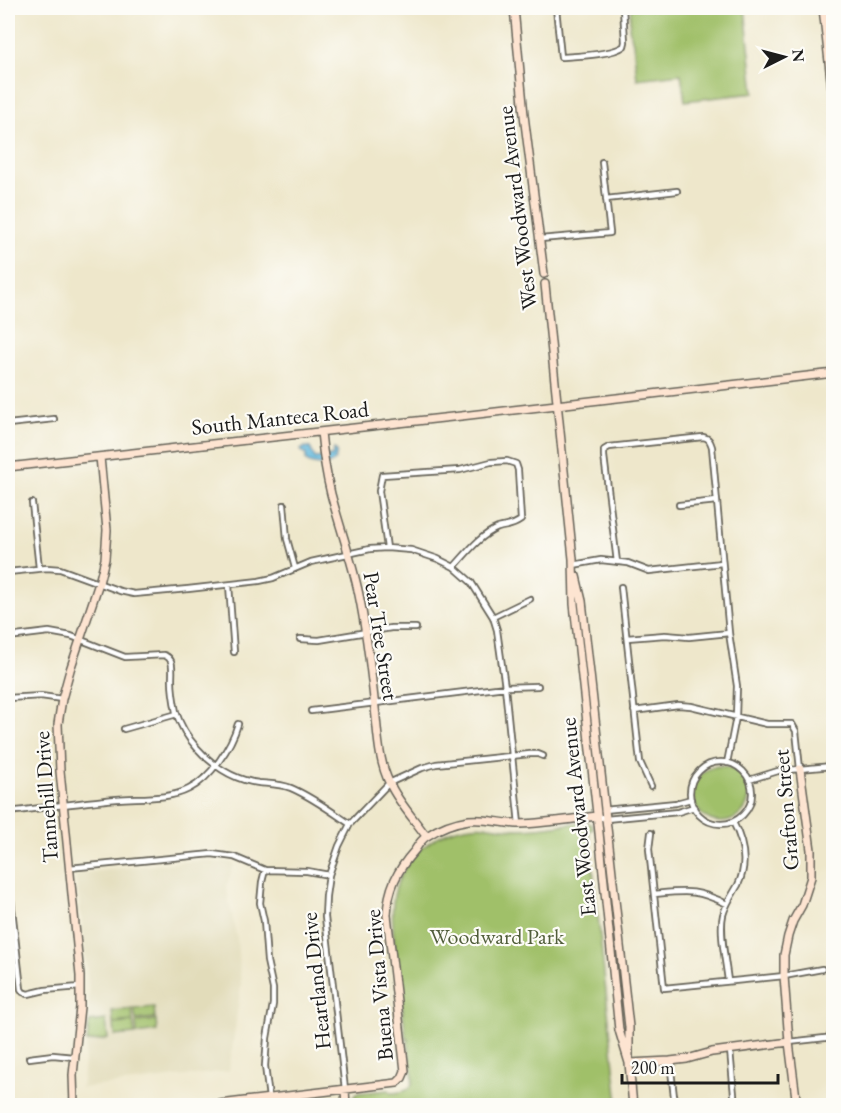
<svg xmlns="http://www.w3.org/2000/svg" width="841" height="1113" font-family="'EB Garamond',serif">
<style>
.built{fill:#e2dcba}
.green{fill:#a0c069;stroke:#5e6e42;stroke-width:1.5}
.water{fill:#5db6db;stroke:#3c697c;stroke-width:1.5}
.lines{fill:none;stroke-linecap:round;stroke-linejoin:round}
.street-casing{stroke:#666359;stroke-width:8}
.secondary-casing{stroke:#666359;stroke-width:10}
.street{stroke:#fff;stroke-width:4.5}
.secondary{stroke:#fde4d1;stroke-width:7}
.labels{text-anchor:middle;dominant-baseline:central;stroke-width:4.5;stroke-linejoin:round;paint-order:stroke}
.street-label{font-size:22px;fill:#1c1c1c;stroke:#fdfcf7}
.park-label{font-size:22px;fill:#515e3b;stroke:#fdfcf7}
</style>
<rect width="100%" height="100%" fill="#fdfcf7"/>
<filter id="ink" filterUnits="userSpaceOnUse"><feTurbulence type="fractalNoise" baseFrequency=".0167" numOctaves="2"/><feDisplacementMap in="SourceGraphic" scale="12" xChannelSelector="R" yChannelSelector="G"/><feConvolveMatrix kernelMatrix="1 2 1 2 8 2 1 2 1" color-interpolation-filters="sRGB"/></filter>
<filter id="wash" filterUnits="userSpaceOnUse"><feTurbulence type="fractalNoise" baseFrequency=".008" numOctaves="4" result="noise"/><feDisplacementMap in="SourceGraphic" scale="24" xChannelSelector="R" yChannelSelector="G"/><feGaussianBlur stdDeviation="1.35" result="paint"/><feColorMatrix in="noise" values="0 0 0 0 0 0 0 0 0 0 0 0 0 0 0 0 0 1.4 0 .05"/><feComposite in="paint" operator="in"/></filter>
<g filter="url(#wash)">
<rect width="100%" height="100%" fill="#eee7cb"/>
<!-- built -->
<path class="built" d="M202 860 220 863 224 861 234 864 226 887 237 939 241 986 229 1071 81 1088 89 1022V994L81 912 76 879 77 876 80 873Z"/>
<!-- green -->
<path class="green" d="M631 8H745L754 93 685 101 681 74 637 79 633 43 629 28Z
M693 794a28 28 0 1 1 56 0a28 28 0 1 1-56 0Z
M586 822 592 825 593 829 589 831 618 1105 353 1106 352 1099 357 1093 389 1090 391 1093C418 1092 414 1080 410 1059 409 1053 408 1046 408 1039H406C403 1012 400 985 396 957 394 939 391 921 393 903 397 862 433 830 472 826 488 824 502 829 518 829 541 829 564 824 586 822Z
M154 1007 155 1018 136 1020 134 1009Z
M132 1009 133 1021 113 1023 112 1011Z
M106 1020 108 1039 87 1042 89 1022Z
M156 1020 157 1031 137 1034 136 1022Z
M133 1022 135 1034 115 1036 114 1024Z"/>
<!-- water -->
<path class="water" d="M305 447 310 448 315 458 332 456 334 449 337 451C336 455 336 460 333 462 326 467 312 465 306 461V455L301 450Z"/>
</g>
<g filter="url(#ink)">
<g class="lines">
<!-- street casing -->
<g class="street-casing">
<path id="street" d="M556 8 561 57C577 56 613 55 624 46L625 42 623 8
M606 199 677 191
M540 239 610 233 602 162
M8 424 54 419
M32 503 39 568
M284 505 287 539 295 568
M679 505 717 501
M387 548 379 491 382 475 460 470 491 462 507 461 516 464 518 470 521 520C511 527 508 525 498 528 480 535 466 554 454 567
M617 562 604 456V450L609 447 703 437C709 438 710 441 712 447L729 633 737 686 736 717 727 763
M573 565 601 560 628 563 649 571 722 563
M8 572 47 568 60 569 120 591 134 594 188 589 259 581 273 578 311 562 370 549 387 548 411 550 438 559 454 567 471 582 493 617 497 630 505 687 519 824
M229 585 234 652
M621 587 640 762 651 786
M493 617 530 599
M8 637 49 632 71 636 125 657 164 655C168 657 169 657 171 661 173 667 172 674 172 680 172 690 174 702 176 712 180 725 188 738 197 748 214 767 233 780 259 783 270 784 281 784 291 788 312 797 331 811 350 824
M627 638 665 635 689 637 729 633
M300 639 319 640 391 628H416
M8 698 41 696 62 699
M311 711 505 687 538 686
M634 711 678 705 691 706 767 724H792L796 731 800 769
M124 729 177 714
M690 793a31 31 0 1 1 62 0a31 31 0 1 1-62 0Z
M749 780 778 771 832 766
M604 810 676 803 691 799
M8 814 16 811C49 807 83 802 117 799 140 797 168 800 189 789 211 778 231 747 238 724
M597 816 606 819 678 812 694 807
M651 833 649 849 664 988 784 976 822 969
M69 868 212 854 234 857 265 870 307 871 329 875
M265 870 262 882 260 903 264 921 267 961 273 989V1004L267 1038 265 1066 270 1106
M8 873 21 989 23 992 28 994 45 990 80 987
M654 894C687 891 697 889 727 904
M728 981C726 963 719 932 723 915 726 904 732 895 738 885 748 864 743 841 733 822
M789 1042 834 1037
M730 1050 735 1106
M29 1058 53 1055 74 1057
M670 1061 675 1106
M345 1089 325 917 326 896 329 875 339 846 350 824 389 783 422 768 436 764 530 754H538L543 756"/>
</g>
<!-- secondary casing -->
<g class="secondary-casing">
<path id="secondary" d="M514 8 524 115 544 274
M823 8 834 107
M545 284 573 559 574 604 598 823 619 1030 629 1063
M321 432C323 453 326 474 331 494 340 528 352 561 359 595 367 633 371 671 375 708 378 733 378 761 390 784 399 803 414 819 426 836
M8 467 461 416 834 373
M576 576 582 601 629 1027V1063L633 1106
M629 1063 670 1061 687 1059 712 1052 789 1042
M345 1089 346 1106
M74 1106 73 1075 80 1007V976L60 771 58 724 62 699 70 670 99 583 105 559 107 530 100 457
M203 1106 397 1083 402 1078 405 1071 387 915C388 889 397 870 415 850 418 845 422 839 427 836 439 828 455 822 469 820 487 818 503 824 520 824 545 823 571 819 597 816
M797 1106 789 1042 784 976V955L788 936 793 921 802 905 811 877V850L800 769"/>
</g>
<!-- street -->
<use href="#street" class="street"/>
<!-- secondary -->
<use href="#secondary" class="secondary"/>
</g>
</g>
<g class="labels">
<!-- street labels -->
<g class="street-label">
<text transform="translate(517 208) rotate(-97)">West Woodward Avenue</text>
<text transform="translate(280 418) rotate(-6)">South Manteca Road</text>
<text transform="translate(381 636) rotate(81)">Pear Tree Street</text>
<text transform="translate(46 797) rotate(-94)">Tannehill Drive</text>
<text transform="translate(786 810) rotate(-95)">Grafton Street</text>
<text transform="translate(578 817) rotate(-96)">East Woodward Avenue</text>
<text transform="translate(316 981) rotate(-96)">Heartland Drive</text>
<text transform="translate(379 985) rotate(-95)">Buena Vista Drive</text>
</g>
<!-- park labels -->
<g class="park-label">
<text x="497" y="936">Woodward Park</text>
</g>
</g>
<!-- margin -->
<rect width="841" height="1113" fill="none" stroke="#fdfcf7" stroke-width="30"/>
<!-- north arrow -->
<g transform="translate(784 57) rotate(84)" stroke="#fdfcf7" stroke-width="4.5" paint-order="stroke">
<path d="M0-4.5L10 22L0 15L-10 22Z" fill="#1c1c1c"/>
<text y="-9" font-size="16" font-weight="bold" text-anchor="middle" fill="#1c1c1c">N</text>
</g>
<!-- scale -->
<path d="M622 1074v9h156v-9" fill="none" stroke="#1c1c1c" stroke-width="3"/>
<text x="631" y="1074" font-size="18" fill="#1c1c1c" stroke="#fdfcf7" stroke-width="4.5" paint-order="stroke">200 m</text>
</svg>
